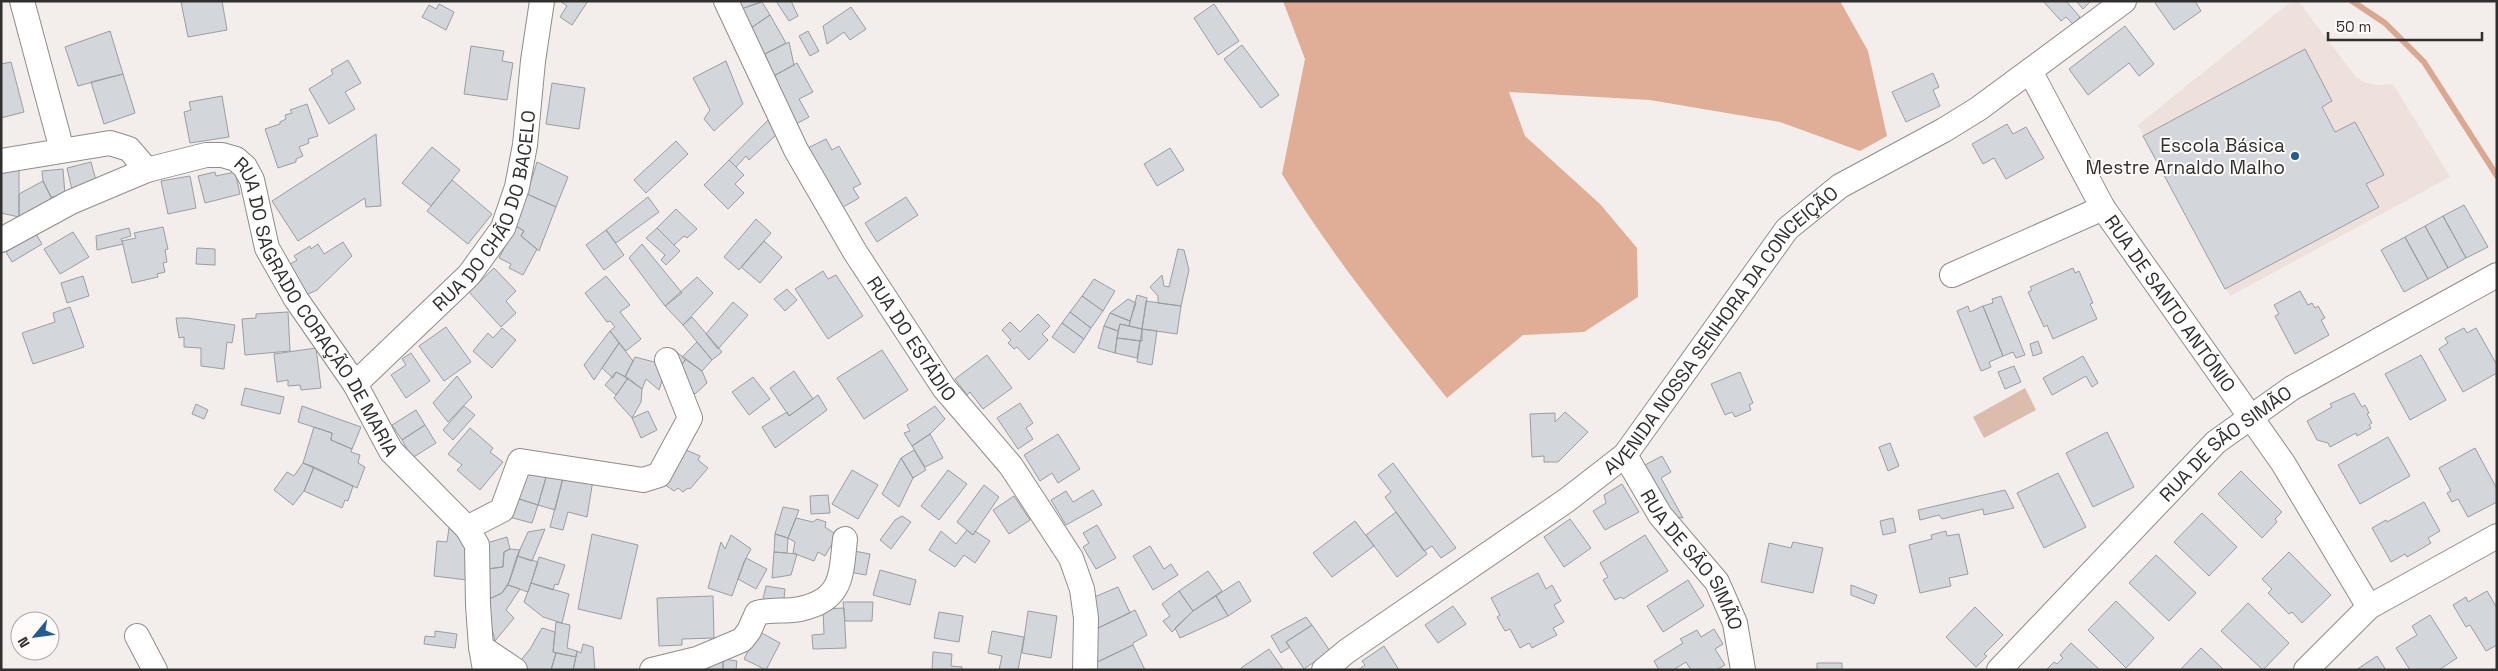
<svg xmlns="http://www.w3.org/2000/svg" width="2498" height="671" font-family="'Space Grotesk',sans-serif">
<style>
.built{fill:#eee0da}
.green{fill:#dcbcad}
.forest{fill:#e0ad96}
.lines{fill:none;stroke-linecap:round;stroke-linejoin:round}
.stream{stroke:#daa790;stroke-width:6}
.building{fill:#d3d7db;stroke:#9a9da1}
.minor-casing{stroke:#918c89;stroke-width:26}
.minor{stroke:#fff;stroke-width:24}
.poi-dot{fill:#225a91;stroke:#fffbfa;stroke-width:2}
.labels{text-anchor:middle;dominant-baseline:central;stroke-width:4;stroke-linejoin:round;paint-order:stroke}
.poi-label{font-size:19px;fill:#312f2e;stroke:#fffbfa;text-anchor:end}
.street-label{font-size:19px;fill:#312f2e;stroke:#fffbfa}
</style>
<rect width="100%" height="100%" fill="#f3edeb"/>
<!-- built -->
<path class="built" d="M2292 1H2298L2356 77 2366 83 2378 85 2393 84 2450 177 2230 296 2138 125Z"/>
<!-- green -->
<path class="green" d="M2025 388 2036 410 1984 438 1973 417Z"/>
<!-- forest -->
<path class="forest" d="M1283 1H1840L1868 51 1887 136 1860 151 1780 122 1650 100 1509 92 1525 136 1600 204 1637 248 1638 297 1584 332 1523 335 1447 398C1389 326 1330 253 1282 174L1305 59Z"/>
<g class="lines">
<!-- stream -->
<path class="stream" d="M2352 1 2385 23 2424 62 2497 176"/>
</g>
<!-- building -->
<path class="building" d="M186 1H222L227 30 188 37 181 2Z
M560 1H588L572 25 560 17 567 6Z
M732 1H763L738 10Z
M776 1H791L798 16 789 21Z
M2043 1H2066L2080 17 2073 24 2066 17 2061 21Z
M2076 1H2091L2083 9Z
M2157 1H2195L2201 11 2174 30 2155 3Z
M762 2 770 15 748 30 738 10Z
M439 4 454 12 446 30 422 17 429 5 436 9Z
M1214 4 1239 41 1218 55 1194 18Z
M851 7 866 29 850 40 844 32 827 44 823 26Z
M770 15 786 43 761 56 748 30Z
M2125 26 2154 64 2139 76 2129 63 2088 95 2069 69Z
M110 31 123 74 78 86 65 47Z
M808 31 819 51 810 56 799 36Z
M789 42 794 65 770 78 761 56Z
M1242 45 1279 95 1261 108 1224 59Z
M471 46 504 51 502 61 513 63 507 100 464 94Z
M2305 49 2332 101 2322 107 2335 132 2355 122 2384 175 2366 184 2379 207 2225 289 2143 136Z
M348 60 361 83 345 92 355 109 329 124 309 89 333 74 331 70Z
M726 61 743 104 714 131 704 119 710 110 693 78Z
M11 62 24 112 1 118V64Z
M797 63 813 92 799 99 809 117 794 125 770 78Z
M1933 73 1939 87 1933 90 1940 106 1906 122 1892 92Z
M123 74 135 113 104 124 91 82Z
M552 83 585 88 579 129 546 124Z
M222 96 229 137 190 143 184 112 191 110 189 102Z
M307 104 318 136 308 139 309 143 299 147 303 156 296 159V162L278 168 265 129 280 124V122L286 119 285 115 292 113 290 110Z
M768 120 776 135 749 160 746 156 736 167 729 160Z
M2007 124 2013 134 2026 127 2044 158 2006 179 1994 158 1983 164 1972 144Z
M376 134 381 206 366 207 365 198 298 241 272 201Z
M826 139 832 150 839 146 861 184 853 188 859 198 838 210 804 150Z
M676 141 688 154 646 193 634 180Z
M432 147 460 170 431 206 402 183Z
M1170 148 1184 170 1157 186 1144 164Z
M729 160 744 175 735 184 744 193 728 209 704 185Z
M91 162 97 184 72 190 67 168Z
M537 162 568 177 556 207 527 194Z
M63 169 65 195 51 197 43 181 42 171Z
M19 170V217L1 213V171Z
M215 172 216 176 235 172 240 194 205 203 198 176Z
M190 176 196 208 168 214 161 181Z
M452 180 492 214 468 244 427 211Z
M43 181 51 197 49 204 19 217V194Z
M527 194 556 207 539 251 521 236 524 231 516 226Z
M648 197 659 212 616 243 606 230Z
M906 197 918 215 877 242 865 223Z
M2464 205 2488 247 2466 258 2443 216Z
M676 209 697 229 687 238 684 236 674 245 657 228Z
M2443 216 2466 258 2448 268 2425 226Z
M756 219 771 233 739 270 724 257Z
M516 226 524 231 521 236 537 249 523 275 509 268 511 264 499 258Z
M2425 226 2448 268 2428 279 2405 237Z
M163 227 168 249 165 250 167 262 163 263 165 272 157 274 158 277 132 283 122 241 136 238 134 233Z
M129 228 131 236 121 239 123 244 97 250 96 236Z
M657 228 680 251 666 265 661 260 665 255 646 238Z
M606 230 624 255 604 270 586 245Z
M73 232 89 257 60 274 44 249Z
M36 234 42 244 12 262 6 252Z
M2405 237 2428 279 2404 292 2381 250Z
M764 241 782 257 760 283 741 267Z
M343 242 352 256 317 290 304 296 287 266 297 260 294 256 310 246 311 249 318 244 324 254Z
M642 244 682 293 665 306 629 258Z
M197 248 215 249V265L196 264Z
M1178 249 1184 250 1189 270 1181 306 1158 303V296L1150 287 1162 275 1164 286 1169 287Z
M494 268 516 291 506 301 516 313 501 327 469 292Z
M2073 268 2075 273 2079 271 2093 303 2090 304 2097 319 2053 339 2047 325 2044 327 2028 292 2032 290 2030 287Z
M823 271 828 279 836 275 863 316 828 339 795 289Z
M83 276 89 296 67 303 61 283Z
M606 276 630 305 620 312 641 339 626 351 610 331 615 327 610 321 607 322 585 293Z
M697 277 713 293 683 325 665 306Z
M1094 279 1115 291 1103 311 1082 296Z
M787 289 797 300 785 311 774 299Z
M2300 291 2308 305 2312 303 2315 308 2318 306 2325 318 2321 320 2329 335 2295 354 2275 316 2279 314 2274 305Z
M1137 295 1147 298 1142 329 1129 326Z
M1082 296 1103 311 1091 328 1070 312Z
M2001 296 2025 355 2016 358 2013 352 2003 356 1983 306 1993 303 1992 299Z
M1128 299 1136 303 1130 321 1110 313Z
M1146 301 1181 306 1177 334 1142 329Z
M733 302 748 315 718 349 706 334Z
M1968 306 1970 312 1983 306 2003 356 1989 362 1991 367 1981 371 1957 311Z
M70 307 84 347 33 364 22 333 55 322 53 313Z
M288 312 290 351 245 355 242 319 256 318V314Z
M1070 312 1091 328 1084 339 1062 323Z
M1110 313 1130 321 1129 326 1120 324 1118 331 1104 326Z
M1038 314 1050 326 1042 334 1048 340 1029 360 1017 347 1014 349 1008 343 1011 340 1002 330 1010 322 1020 332Z
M692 317 722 352 712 360 683 325Z
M176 318H187L235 325 232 343 227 342 224 369 201 366V348L184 347V337L179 338Z
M1062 323 1084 339 1074 353 1052 337Z
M1120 324 1142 329V341L1117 338Z
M1104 326 1118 331 1115 353 1098 348Z
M446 327 471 362 444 381 419 346Z
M502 328 516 340 492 368 473 351 488 333 493 338Z
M2464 328 2467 333 2476 328 2497 365V373L2463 392 2439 349 2448 343 2445 338Z
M1142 329 1157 331 1152 365 1137 362Z
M610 331 619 343 594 380 584 365Z
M1117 338 1140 341 1137 358 1115 353Z
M2038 341 2042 353 2033 356 2030 344Z
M697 342 712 360 702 371 682 357Z
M619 343 633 361 625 377 616 372 613 378 602 368Z
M316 348 321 388 301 390 300 385 288 386V380L277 382 274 354Z
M672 349 686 359 680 367 668 355Z
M882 350 908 390 864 419 837 378Z
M411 353 430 381 406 398 391 375 406 365 402 359Z
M987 355 1012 388 983 409 970 392 967 395 955 379Z
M2421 355 2446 400 2410 420 2385 374Z
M2083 356 2098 383 2092 387 2086 376 2052 395 2043 378Z
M635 357 662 364 665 371 659 390 646 379 642 389 625 377Z
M686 359 702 371 707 383 695 394 674 375Z
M2014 366 2021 382 2005 389 1998 372Z
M794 371 813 399 789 416 770 388Z
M616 372 628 378 616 395 605 385Z
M1740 372 1753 403 1749 405 1751 410 1735 417 1732 412 1725 415 1711 384Z
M457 376 472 397 448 422 433 403Z
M753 377 770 399 749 415 732 392Z
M628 378 642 389 641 402 632 418 614 398Z
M245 388 284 397 280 414 241 405Z
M2354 393 2362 407 2365 405 2369 413 2367 414 2372 423 2369 425 2371 428 2357 436 2356 433 2330 447 2328 443 2317 440 2307 421 2332 407 2330 404Z
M818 395 827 410 775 448 762 427 787 412 789 416Z
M1020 403 1033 423 1026 428 1033 439 1018 449 997 418Z
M196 404 208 410 204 419 192 414Z
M302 406 361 427 352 449 331 440 332 433 298 422Z
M464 406 475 415 453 440 443 430Z
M935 406 945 419 930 434 912 446 904 433 910 431 907 425Z
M416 410 425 425 402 440 392 425Z
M648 411 657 430 641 438 632 418Z
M1565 412 1588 432 1558 462H1544V456L1532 457 1530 414 1555 413V422Z
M425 425 436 443 412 458 402 440Z
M314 427 332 433 331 440 352 449 351 452 360 455 358 463 365 467 357 488 303 463Z
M470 428 493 448 490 452 503 462 480 490 457 470 462 465 448 454Z
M2107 432 2134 487 2093 507 2066 453Z
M930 434 943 458 925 467 912 446Z
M1058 434 1080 469 1058 483 1052 473 1040 481 1024 455Z
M2388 437 2410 476 2360 504 2338 465Z
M1890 443 1899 466 1888 471 1879 447Z
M2475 448 2497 489V502L2468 517 2458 499 2452 502 2447 493 2451 491 2439 468Z
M684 449 700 456 698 460 708 468 690 489 688 488 683 492 678 488 674 491 661 482Z
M914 450 926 470 913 478 901 458Z
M1662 456 1671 472 1661 478 1683 518 1669 516 1643 466Z
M901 458 913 478 899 507 882 494Z
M303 463 314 467 304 491 293 505 274 490 287 472 294 476Z
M1393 463 1456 548 1441 558 1432 546 1424 551 1385 497 1391 492 1378 475Z
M314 467 353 486 348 501 345 500 342 508 304 491Z
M852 470 878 485 858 519 832 504Z
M948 470 967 484 939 520 921 506Z
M2241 471 2282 512 2275 519 2277 522 2262 538 2218 494Z
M526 473 547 474 538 505 516 498Z
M2058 473 2086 527 2044 548 2017 493Z
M547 474H564L555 510 538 505Z
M564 474 593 480 587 517 568 512 563 530 550 527Z
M1622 484 1639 512 1605 530 1593 511 1606 503 1604 495Z
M984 485 999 497 973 535 957 522Z
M1093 490 1102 505 1066 525 1051 500 1066 491 1073 502Z
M2005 490 2014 508 1984 515 1983 509 1942 519 1939 515 1920 520 1918 510Z
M828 495 830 513 811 514 810 496Z
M1014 496 1030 520 1009 534 993 510Z
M516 498 538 505 532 523 509 517Z
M2424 502 2440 531 2428 538 2431 543 2407 557 2405 554 2391 562 2372 528 2386 520 2387 522Z
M783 507 799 510 788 538 775 534Z
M1396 512 1427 554 1397 577 1366 535Z
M2202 513 2237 547 2209 576 2174 542Z
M902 516 911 522 891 549 880 540 895 520Z
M796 518 813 522 817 519 826 522 825 527 837 535 825 556 818 552 814 561 793 553 795 542 788 538Z
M1893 518 1896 532 1883 535 1880 521Z
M1570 519 1591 548 1564 567 1544 537Z
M1355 521 1374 546 1332 577 1313 553Z
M1097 525 1116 558 1096 569 1083 547 1089 543 1083 533Z
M449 528 470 548 467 580 434 576 437 541 447 542Z
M545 529 532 561 517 556 528 532Z
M967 530 973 535 975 531 990 541 975 563 964 555 955 567 929 550 941 531 956 544Z
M1946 531 1947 536 1959 534 1968 574 1949 578 1951 586 1920 593 1909 545 1932 539 1931 535Z
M592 534 638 545 621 619 578 609Z
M775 534 788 538 787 553 774 552Z
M731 535 751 549 744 562 732 596 708 588 721 542 725 549Z
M1645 535 1668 571 1623 599 1621 597 1615 600 1603 580 1608 577 1600 563Z
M507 537 510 549 504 552 503 567 487 569V543Z
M1793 542 1823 548 1813 593 1761 582 1769 543 1791 548Z
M1150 546 1164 569 1171 564 1178 575 1153 590 1133 556Z
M510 549 520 550 510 580 502 593 485 601 487 569 503 567 504 552Z
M848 550 870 554 866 575 844 571Z
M774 552 797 554 791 575 772 578Z
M2289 552 2331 595 2302 623 2292 612 2289 614 2268 593 2272 589 2262 579Z
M2156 555 2196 593 2169 621 2129 583Z
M517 556 538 562 528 592 508 585Z
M539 557 565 565 558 585 555 584 553 590 531 583Z
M746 558 767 569 756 589 738 579Z
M880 570 916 580 910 605 873 595Z
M1208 571 1222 591 1193 611 1179 591Z
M1538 573 1546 589 1552 585 1561 601 1554 605 1564 622 1553 628 1557 635 1532 648 1529 643 1520 648 1510 629 1505 631 1497 617 1500 615 1491 598Z
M1688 580 1704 606 1663 632 1647 606Z
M1239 581 1251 601 1228 616 1216 596Z
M531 583 569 594 562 623 543 617 524 602Z
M508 585 520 589 506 610 514 618 495 641 485 601 502 593Z
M1851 585 1877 595 1874 604 1851 595Z
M766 586 785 589 783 609 761 608Z
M1118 587 1130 613 1094 630 1092 598Z
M1179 591 1193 611 1172 632 1163 621 1170 616 1162 604Z
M2487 591 2497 608V645L2486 651 2470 625 2466 627 2453 605 2466 597 2468 602Z
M713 596 714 638 682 639V645L659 646 657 598Z
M1216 596 1228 616 1180 638 1175 628 1193 611Z
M2116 601 2154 638 2126 668 2088 630Z
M843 602H873L872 621H845Z
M2248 603 2289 643 2263 670 2221 631Z
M1453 606 1466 624 1438 643 1425 625Z
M1975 607 2003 635 1984 654 1987 656 1976 667 1946 637Z
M844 608 846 648 813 649 812 635 824 634 823 609Z
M1135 610 1147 635 1133 643V645L1091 665 1094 630Z
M1028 611 1057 616 1051 658 1022 653Z
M939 612 963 616 959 642 934 638Z
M2430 615 2457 658 2439 670H2410L2396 648 2417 635 2412 626Z
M1306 617 1312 625 1286 642 1290 647 1281 653 1271 636Z
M556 622 570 625 567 648 577 651 576 657 553 652Z
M1312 625 1330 651 1304 669 1286 642Z
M542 628 555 632 553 652 556 653 551 670H530L517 665 530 649Z
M1714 629 1723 644 1715 649 1725 665 1716 670H1691L1686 662 1673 670H1659L1654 661 1683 643 1680 639 1697 630 1701 637Z
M435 631 457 634 455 648 424 644 425 636 435 637Z
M758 631 780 643 766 670 744 659Z
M992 631 1024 637 1018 670H999L1002 656 988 653Z
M2071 643 2100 670H2046L2054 662 2057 664 2063 658 2060 655Z
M583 644 593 647 595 670H573L577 651 581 653Z
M1133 645 1145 670H1092L1091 665Z
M1384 646 1399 670H1358L1365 665 1362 661Z
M2201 648 2224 670H2180Z
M1269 649 1283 669 1242 670 1241 668Z
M933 652 952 654 951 666 962 667V670H932Z
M556 653 576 657 573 670H551Z
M2377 656 2386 670H2356Z
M723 659V670H694Z
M723 659 737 661 736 670H723Z
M1817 663H1842V670H1817Z"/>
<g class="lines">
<!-- minor casing -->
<g class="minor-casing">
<g id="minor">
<path d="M22 1 62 150"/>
<path id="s1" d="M726 1 796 150 855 252 944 388 1011 466 1071 558 1082 589 1086 618 1085 670"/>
<path id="s2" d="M2030 71 2103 208 2283 463 2369 607"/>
<path d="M1 161 110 143 129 149 147 170"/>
<path id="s3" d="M1 240 71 202 147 170 206 155H222L236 159 245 167 252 180 267 248 296 299 355 384 391 451 467 528 477 545 478 605 481 647"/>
<path d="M1952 275 2103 208"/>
<path id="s4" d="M355 384 469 275 503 228 517 187 525 145 533 61 542 1"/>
<path id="s5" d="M1625 455 1660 515 1717 582 1735 623 1743 670"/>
<path d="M467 528 502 510 520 461 643 480 659 475 690 418 667 360"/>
<path d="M137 636 155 670"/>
<path d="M485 670 481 647 515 670"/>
<path d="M652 670 697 659 742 640 749 631 757 613C771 609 786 612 800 609 843 600 841 575 845 539"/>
<path id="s6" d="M1324 670 1347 651 1567 500 1625 455 1787 229 1840 186 1944 130 1978 109 2124 1"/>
<path id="s7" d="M1999 670 2216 442 2292 388 2497 275"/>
<path d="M2306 670 2369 607 2497 536"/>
</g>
</g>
<!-- minor -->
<use href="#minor" class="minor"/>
</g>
<!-- markers -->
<circle class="poi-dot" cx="2295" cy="156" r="5"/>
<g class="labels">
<!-- poi labels -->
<g class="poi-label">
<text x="2285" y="145">Escola Básica<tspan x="2285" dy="22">Mestre Arnaldo Malho</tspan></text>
</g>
<!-- street labels -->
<g class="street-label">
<text stroke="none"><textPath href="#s4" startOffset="224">RUA DO CHÃO DO BACELO</textPath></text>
<text stroke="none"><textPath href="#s2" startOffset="272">RUA DE SANTO ANTÓNIO</textPath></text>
<text stroke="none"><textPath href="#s3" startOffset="424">RUA DO SAGRADO CORAÇÃO DE MARIA</textPath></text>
<text stroke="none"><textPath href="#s6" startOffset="528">AVENIDA NOSSA SENHORA DA CONCEIÇÃO</textPath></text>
<text stroke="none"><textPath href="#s1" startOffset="386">RUA DO ESTÁDIO</textPath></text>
<text stroke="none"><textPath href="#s7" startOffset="321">RUA DE SÃO SIMÃO</textPath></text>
<text stroke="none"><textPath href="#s5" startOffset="125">RUA DE SÃO SIMÃO</textPath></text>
</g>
</g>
<!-- border -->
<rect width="2498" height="671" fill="none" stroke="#312f2e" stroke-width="5"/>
<!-- north arrow -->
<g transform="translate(35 636) rotate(241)"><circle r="24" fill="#fffbfa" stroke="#ada9a8"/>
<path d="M0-4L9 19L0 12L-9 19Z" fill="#225a91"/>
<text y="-8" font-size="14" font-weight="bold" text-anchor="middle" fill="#312f2e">N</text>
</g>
<!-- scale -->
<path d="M2328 32v8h154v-8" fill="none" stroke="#312f2e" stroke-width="2.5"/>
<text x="2336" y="32" font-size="15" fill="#312f2e" stroke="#fffbfa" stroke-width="4" paint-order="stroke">50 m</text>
</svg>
